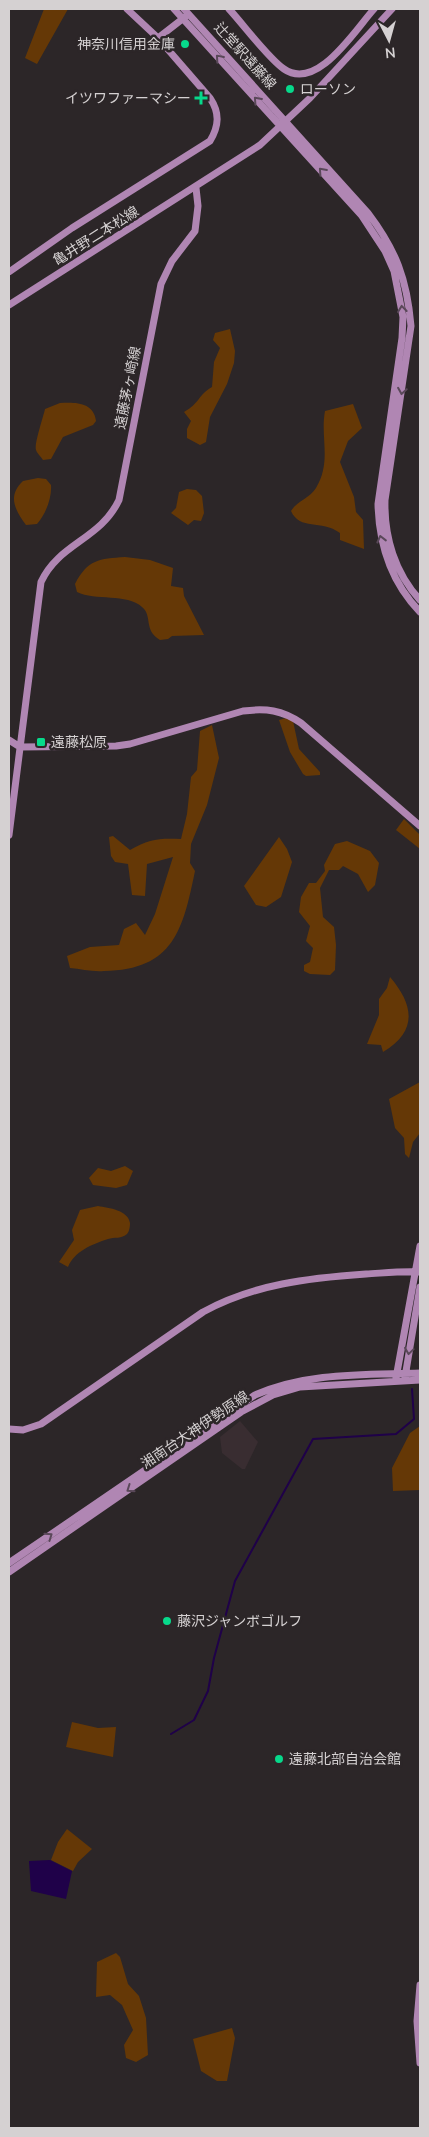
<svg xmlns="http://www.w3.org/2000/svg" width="429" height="2137" font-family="'Nunito Sans','Noto Sans JP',sans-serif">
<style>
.built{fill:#392d31}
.green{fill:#653806}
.water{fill:#1f0149}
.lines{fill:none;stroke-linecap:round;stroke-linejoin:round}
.stream{stroke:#1f0149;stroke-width:2}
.secondary{stroke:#b086b3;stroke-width:7}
.oneway{stroke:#5a4859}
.poi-dot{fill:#07d98b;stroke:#2c2628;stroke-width:2}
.labels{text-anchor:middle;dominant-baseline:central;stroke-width:5;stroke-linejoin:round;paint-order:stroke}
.poi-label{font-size:14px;fill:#d5d1d2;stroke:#2c2628;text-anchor:start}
.street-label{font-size:14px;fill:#d5d1d2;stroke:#2c2628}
</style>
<rect width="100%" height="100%" fill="#2c2628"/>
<!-- built -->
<path class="built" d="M240 1421 258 1442 245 1469H242L222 1453 220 1437Z"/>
<!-- green -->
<path class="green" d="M44 9H68L37 64 25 58Z
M230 329 235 351 234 363 227 384 210 417 206 442 200 445 187 438V429L191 421 184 412C200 403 198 395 212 387L214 362 220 348 213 340 215 333Z
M60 403C75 402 94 402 96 421L93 425 63 437 51 459 43 460C41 457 37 453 36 450 34 444 43 418 45 409Z
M353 404 362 428 348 441 340 462 354 497 356 512 363 520 364 549 340 540V533C321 519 300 531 291 511 297 501 310 498 316 488 332 461 320 438 325 411Z
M38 478 46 479 51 485C52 497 46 514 37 524L26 525C15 510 7 496 23 481Z
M187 489 196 490 202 496 204 513 201 521 194 520 188 525 171 513 176 508 179 492Z
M125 557 150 560 173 568 171 586 183 588 184 596 204 635 172 636 168 639 160 640C143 630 153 616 142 607 127 593 95 601 77 592L75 584C88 559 99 559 125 557Z
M286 718 293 721 299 749 320 772V775L306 776 303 774 290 752 279 720Z
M212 725 219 758 207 805 191 844 190 863 195 871C183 929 174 970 104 971 93 972 81 969 70 968L67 956 90 947 119 945 124 929 136 923 145 935 155 914 173 857 147 864 145 896 132 895 128 864 115 862 111 856 109 837 113 836 130 850C149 839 159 838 181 839L187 814 191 777 197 770 200 731Z
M404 819 420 835V849L396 830Z
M279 837 287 849 292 862 281 897 266 907 256 905 244 886Z
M347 841 370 851 379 863 375 885 368 892 358 874 343 866 339 870H329L320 888 323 917 334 927 336 945 335 970 330 975 310 974 304 971V965L310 962 313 948 306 941 310 926 299 912 301 897 309 883H316L325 871 324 865 335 844Z
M390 977C414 1005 418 1031 383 1052L381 1045 367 1044 379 1015V999L387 988Z
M420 1082V1133L413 1142 409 1158 405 1154 404 1138 395 1128 389 1099Z
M125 1166 133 1171 127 1185 116 1188 93 1185 89 1178 98 1168 111 1171Z
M98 1206C109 1208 128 1210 130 1223 130 1227 129 1232 127 1234 122 1239 114 1237 108 1239 92 1244 74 1252 68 1267L59 1262 74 1240 72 1230 80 1210Z
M420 1426V1490L393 1491 392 1468 410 1433Z
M72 1722 98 1728 116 1727 113 1757 66 1747Z
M67 1829 92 1849 78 1862 73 1871 51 1860 58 1842Z
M116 1953 120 1957 128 1984 139 1996 146 2018 148 2055 136 2062 126 2058 124 2045 133 2030 122 2005 110 1995 96 1997 97 1962Z
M232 2028 235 2038 227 2081H217L201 2071 193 2039Z"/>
<!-- water -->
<path class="water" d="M50 1860 72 1871 66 1899 31 1891 29 1861Z"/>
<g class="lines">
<!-- stream -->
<path class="stream" d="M171 1734 194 1720 208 1691 214 1658 235 1581 313 1439 396 1434 414 1419 412 1389"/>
<!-- secondary -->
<path class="secondary" d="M174 9 362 216 385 251 394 271 403 317 402 338 378 504C379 545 391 582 420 612
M184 9 368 213C396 250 407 279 411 326L385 500C384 537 395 573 420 600
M229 9C243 24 268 58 284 69 317 92 355 30 374 9
M158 38 185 17
M9 272 72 228 210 141C219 126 220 113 210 98L158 38 127 9
M9 305 260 145 310 98 392 9
M9 740 20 747 116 746 130 744 243 711C266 708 282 710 301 723L420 826
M9 835 41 582C59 543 100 540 119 500L161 284 172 261 195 231 198 206 196 188
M405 1377 420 1287
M396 1378 420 1246
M9 1429 23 1430 41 1424 203 1312C254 1284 309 1278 366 1274 384 1273 402 1271 420 1272
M9 1563 255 1395C307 1372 365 1375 420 1373
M9 1572 241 1412 273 1395 300 1387 420 1380
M420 1985 417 2021 420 2063"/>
</g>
<!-- one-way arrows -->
<defs><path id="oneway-chevron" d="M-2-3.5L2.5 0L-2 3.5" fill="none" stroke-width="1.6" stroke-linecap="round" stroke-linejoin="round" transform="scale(1.25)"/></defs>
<g class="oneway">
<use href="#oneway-chevron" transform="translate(219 58) rotate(-131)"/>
<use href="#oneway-chevron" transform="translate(257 100) rotate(-132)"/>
<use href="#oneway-chevron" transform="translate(322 171) rotate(-132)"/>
<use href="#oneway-chevron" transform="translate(402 309) rotate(-97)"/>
<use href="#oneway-chevron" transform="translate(402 391) rotate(99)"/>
<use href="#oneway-chevron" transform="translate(381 539) rotate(-104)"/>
<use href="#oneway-chevron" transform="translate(409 1351) rotate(98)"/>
<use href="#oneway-chevron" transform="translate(130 1489) rotate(145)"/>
<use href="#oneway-chevron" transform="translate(49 1536) rotate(-35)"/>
</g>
<!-- markers -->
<g class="poi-dot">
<circle cx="185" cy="44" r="5"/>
<circle cx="290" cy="89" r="5"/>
<path d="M198.5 90.5h5v5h5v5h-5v5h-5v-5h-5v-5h5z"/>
<rect x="36" y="737" width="10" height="10" rx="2.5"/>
<circle cx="167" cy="1621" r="5"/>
<circle cx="279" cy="1759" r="5"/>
</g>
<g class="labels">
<!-- poi labels -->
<g class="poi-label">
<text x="175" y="44" text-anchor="end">神奈川信用金庫</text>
<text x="300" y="89">ローソン</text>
<text x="191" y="98" text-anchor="end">イツワファーマシー</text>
<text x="51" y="742">遠藤松原</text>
<text x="177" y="1621">藤沢ジャンボゴルフ</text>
<text x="289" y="1759">遠藤北部自治会館</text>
</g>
<!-- street labels -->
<g class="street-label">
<text transform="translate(245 56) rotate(48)">辻堂駅遠藤線</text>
<text transform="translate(96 236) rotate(-32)">亀井野二本松線</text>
<text transform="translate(128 388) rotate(-79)">遠藤茅ヶ崎線</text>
<text transform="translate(195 1430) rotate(-34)">湘南台大神伊勢原線</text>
</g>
</g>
<!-- border -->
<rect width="429" height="2137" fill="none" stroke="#d5d1d2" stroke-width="20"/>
<!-- north arrow -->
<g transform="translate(389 40) rotate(174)" stroke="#2c2628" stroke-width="4" paint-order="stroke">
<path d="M0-4L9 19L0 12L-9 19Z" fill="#d5d1d2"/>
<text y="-8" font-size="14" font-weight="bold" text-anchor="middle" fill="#d5d1d2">N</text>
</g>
</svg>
